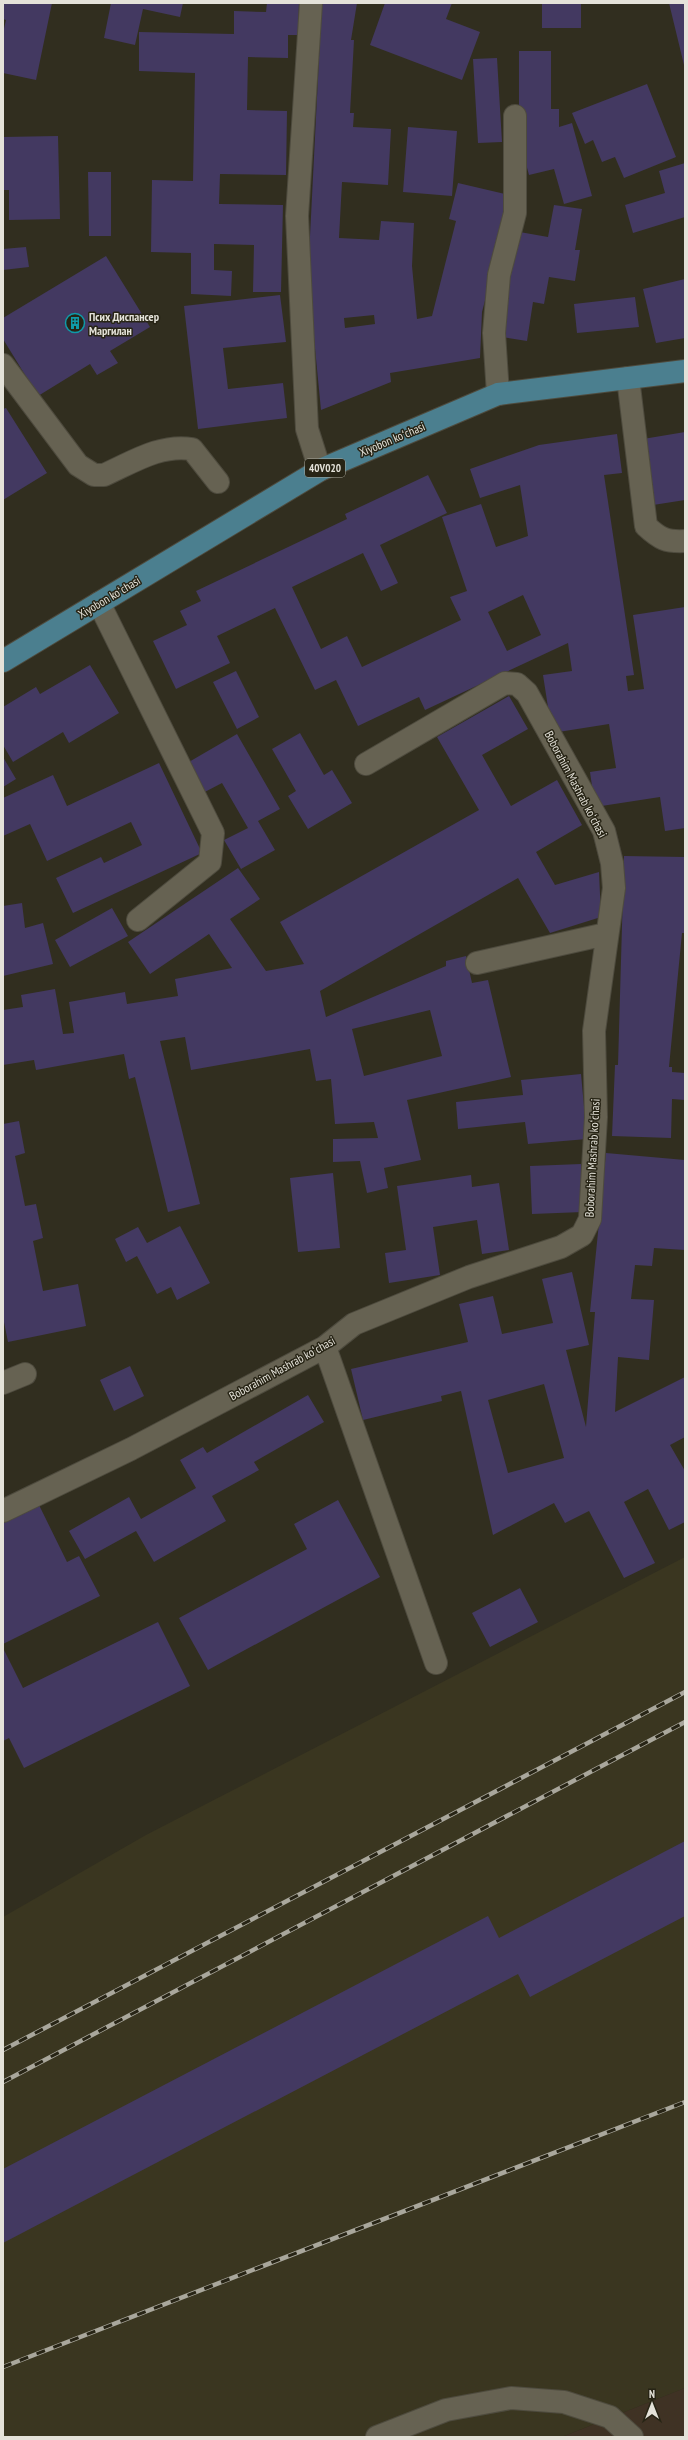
<svg xmlns="http://www.w3.org/2000/svg" width="688" height="2440" font-family="'PT Sans Narrow',sans-serif">
<style>
.built{fill:#3a3620}
.industrial{fill:#3f3224}
.building{fill:#433961;fill-rule:evenodd}
.lines{fill:none;stroke-linecap:round;stroke-linejoin:round}
.minor-casing{stroke:#4e4b3e;stroke-width:24}
.major-casing{stroke:#4e4b3e;stroke-width:24}
.minor{stroke:#666252;stroke-width:22}
.major{stroke:#4b7f8f;stroke-width:22}
.rail-casing{stroke:#a9a79c;stroke-width:4.5}
.rail{stroke:#272415;stroke-width:3;stroke-dasharray:9;stroke-linecap:butt}
.labels{text-anchor:middle;dominant-baseline:central;stroke-width:3;stroke-linejoin:round;paint-order:stroke}
.shield{fill:#272415;stroke:#aba99e;stroke-width:1}
.shield-label{font-size:11px;font-weight:bold;fill:#e4e2d9}
.poi-label{font-size:12px;font-weight:bold;fill:#e4e2d9;stroke:#272415;text-anchor:start}
.street-label{font-size:12px;fill:#e4e2d9;stroke:#272415}
</style>
<rect width="100%" height="100%" fill="#312e1f"/>
<!-- built -->
<path class="built" d="M685 1557V2388L562 2437H3V1917L146 1835Z"/>
<!-- industrial -->
<path class="industrial" d="M685 2388V2437H562Z"/>
<!-- building -->
<path class="building" d="M4 3H52L36 80 3 73V33L6 20 3 19Z
M111 3H183L180 17 143 9 135 45 104 38Z
M267 3H299L298 35H288V58L248 57 247 110 287 111 286 175 220 174 219 204 283 205 281 292H253L254 245 214 244V270L232 271 231 296 191 294V253L151 252 152 180 193 181 195 73 139 71V32L234 34V11L266 12Z
M321 3H357L351 40H354L350 113H354L353 127 391 129 388 185 342 182 339 238 379 240 381 221 414 223 412 266 417 319 432 316 456 221 449 219 458 183 505 194 506 219 482 312 480 358 390 373 391 382 321 410 308 276 320 38 316 37ZM374 315 375 324 345 328 344 318Z
M385 3H452L446 19 480 32 462 80 370 45Z
M542 3H581V28H542Z
M669 3H685V65H684Z
M519 51H551V109H559V127L572 123 592 196 564 204 554 169 529 175 519 138Z
M497 58 502 142 478 143 473 59Z
M647 84 676 157 624 178 615 157 602 162 593 140 585 144 572 113Z
M408 127 457 131 452 196 403 192Z
M58 136 60 219 9 220V190H3V137Z
M685 163V217L633 233 625 205 665 193 659 171Z
M88 172H111V236H89Z
M554 205 582 209 575 250H580L575 281 549 277 544 304 533 302 527 341 496 336 514 231 548 237Z
M26 247 29 267 3 270V249Z
M106 256 150 327 110 351 118 363 97 375 90 364 38 396 3 339V318Z
M685 279V338L656 343 643 289Z
M280 295 286 342 223 348 228 389 283 383 287 418 198 429 184 306Z
M635 297 639 327 577 333 574 304Z
M6 408 47 473 3 500V409Z
M685 432V500L653 505 643 439Z
M617 434 622 473 604 475 634 675 626 676 628 691 644 689 633 615 685 607V828L665 831 660 797 595 807 590 772 616 768 609 724 552 733 543 675 572 671 568 643 425 710 419 697 358 726 336 680 315 690 275 608 217 636 230 663 176 689 153 641 187 625 180 611 201 601 196 591 347 519 345 514 428 475 447 513 380 545 398 583 381 591 363 553 292 587 321 649 347 636 362 667 461 620 450 597 467 591 442 517 481 504 496 547 528 536 520 485 480 498 470 469 539 445ZM523 595 541 635 507 651 488 612Z
M90 665 119 713 69 743 63 732 13 762 3 745V707L36 687 40 694Z
M236 671 259 717 237 729 213 682Z
M509 696 528 729 482 755 511 806 557 780 582 825 536 852 555 885 599 872 601 917 550 933 518 878 320 991 326 1017 446 966V961L466 956 472 983 488 980 511 1077 407 1100 421 1160 384 1168 388 1188 367 1193 360 1161 333 1162V1139L378 1138 374 1122 335 1124 331 1079 316 1081 310 1049 191 1070 185 1037 160 1041 200 1204 168 1212 135 1077 129 1079 124 1054 36 1070 34 1060 3 1065V1010L23 1007 21 995 55 989 63 1034 74 1033 69 1002 125 992 127 1004 178 996 175 979 232 968 209 934 150 974 128 942 238 868 260 899 230 919 266 971 304 964 280 922 479 810 437 737ZM430 1010 442 1056 364 1076 352 1029Z
M300 733 324 775 332 770 352 803 308 829 288 796 296 791 272 749Z
M237 734 280 809 258 821 275 850 241 869 224 840 248 828 222 783 199 795 182 766Z
M3 757 16 779 3 787Z
M159 763 202 853 73 913 56 878 101 857 104 863 142 845 131 822 47 861 30 824 3 836V798L53 775 67 806Z
M624 856 685 857V933H682L669 1067H672V1072L685 1073V1100L672 1099 671 1138 612 1136 615 1065H618Z
M22 903 25 928 43 923 53 964 3 976V906Z
M112 908 128 936 70 967 55 940Z
M581 1074 587 1139 528 1144 525 1122 458 1129 456 1102 523 1095 521 1080Z
M19 1121 25 1153 15 1156 25 1206 36 1204 43 1238 33 1241 43 1291 78 1284 86 1326 8 1342 3 1317V1124Z
M606 1153 685 1160V1250L654 1248 652 1266 635 1265 631 1299 654 1300 649 1360 618 1357 615 1412 685 1377V1437L670 1445 685 1471V1522L669 1530 648 1489 624 1502 655 1563 624 1578 589 1511 565 1523 554 1503 493 1535 461 1391 441 1396 442 1401 363 1420 351 1369 468 1342 459 1304 493 1296 502 1334 553 1323 542 1279 572 1272 589 1345 566 1350 586 1427 595 1312H590ZM544 1384 564 1458 508 1473 488 1400Z
M581 1164 583 1212 532 1214 530 1166Z
M333 1173 340 1248 298 1252 290 1178Z
M471 1175 472 1187 499 1183 509 1250 482 1254 477 1220 433 1227 440 1275 389 1283 385 1253 406 1250 397 1186Z
M180 1226 210 1283 177 1300 171 1287 157 1294 137 1256 126 1262 115 1239 138 1227 147 1243Z
M130 1366 144 1396 114 1411 100 1380Z
M308 1395 324 1422 254 1462 259 1470 212 1496 226 1521 154 1562 136 1531 85 1559 69 1531 129 1497 141 1519 196 1488 180 1460 203 1447 207 1453Z
M338 1500 380 1577 208 1670 179 1618 307 1549 294 1524Z
M39 1505 67 1562 79 1556 100 1596 3 1644V1523Z
M520 1588 538 1622 490 1647 472 1613Z
M158 1622 190 1686 24 1768 9 1738 3 1741V1648L23 1688Z
M685 1841V1916L530 1997 518 1974 3 2243V2169L488 1916 499 1938Z"/>
<g class="lines">
<!-- minor casing -->
<g class="minor-casing">
<path id="minor" d="M311 3 297 216 307 429 320 470
M3 365 78 465 94 475H104C133 462 160 444 192 449L218 482
M628 378 646 526C660 539 666 542 685 541
M498 394 494 333 499 275 515 213V116
M99 603 213 833 210 862 138 920
M477 963 606 934
M325 1347 436 1663
M3 1383 25 1374
M3 1511 131 1449 325 1347 354 1324 469 1277 561 1247 582 1235 590 1219 596 1117 594 1031 614 888 612 863 604 831 527 693 517 684 505 683 366 764
M377 2437 446 2410 511 2398 564 2402 610 2417 632 2437"/>
</g>
<!-- major casing -->
<g class="major-casing">
<path id="major" d="M3 661 320 470 498 394 685 371"/>
</g>
<!-- minor -->
<use href="#minor" class="minor"/>
<!-- major -->
<use href="#major" class="major"/>
<!-- rail casing -->
<g class="rail-casing">
<path id="rail" d="M3 2050 685 1692
M3 2082 685 1722
M3 2367 685 2102"/>
</g>
<!-- rail -->
<use href="#rail" class="rail"/>
</g>
<!-- icons -->
<defs>
<g id="building-ring" transform="scale(1)"><circle r="9.5" fill="#272415" stroke="#0f9aa8" stroke-width="1.5"/><path d="M-4-6H4V6H1V3H-1V6H-4ZM-2.5-4.3h1.7v1.8h-1.7ZM.8-4.3h1.7v1.8H.8ZM-2.5-1h1.7V.8h-1.7ZM.8-1h1.7V.8H.8Z" fill="#0f9aa8"/></g>
</defs>
<g fill-rule="evenodd">
<use href="#building-ring" x="75" y="323"/>
</g>
<g class="labels">
<!-- shield labels -->
<rect class="shield" x="305" y="459" width="40" height="18" rx="3"/>
<g class="shield-label">
<text x="325" y="468">40V020</text>
</g>
<!-- poi labels -->
<g class="poi-label">
<text x="89" y="316">Псих Диспансер<tspan x="89" dy="14">Маргилан</tspan></text>
</g>
<!-- street labels -->
<g class="street-label">
<text transform="translate(392 439) rotate(-23)">Xiyobon koʻchasi</text>
<text transform="translate(109 597) rotate(-31)">Xiyobon koʻchasi</text>
<text transform="translate(576 784) rotate(62)">Boborahim Mashrab koʻchasi</text>
<text transform="translate(592 1158) rotate(-87)">Boborahim Mashrab koʻchasi</text>
<text transform="translate(282 1368) rotate(-29)">Boborahim Mashrab koʻchasi</text>
</g>
</g>
<!-- border -->
<rect width="688" height="2440" fill="none" stroke="#e4e2d9" stroke-width="8"/>
<!-- north arrow -->
<g transform="translate(652 2404)" stroke="#272415" stroke-width="3" paint-order="stroke">
<path d="M0-3L7 15L0 10L-7 15Z" fill="#e4e2d9"/>
<text y="-6" font-size="11" font-weight="bold" text-anchor="middle" fill="#e4e2d9">N</text>
</g>
</svg>
